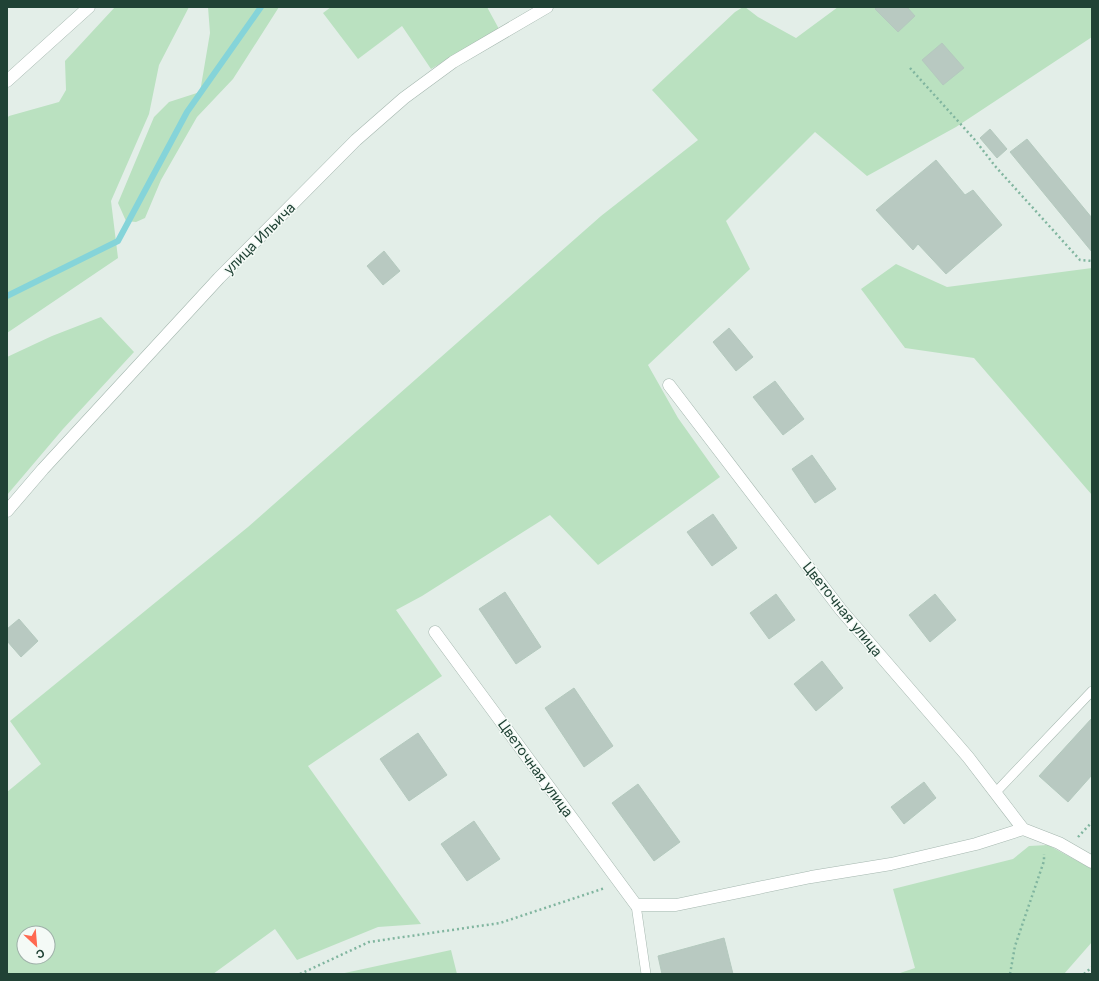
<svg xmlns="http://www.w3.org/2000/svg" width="1099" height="981" font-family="Inter,sans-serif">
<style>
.green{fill:#bae1c0;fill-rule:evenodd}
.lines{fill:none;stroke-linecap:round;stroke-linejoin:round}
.stream{stroke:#85d4d9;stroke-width:6}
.building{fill:#b8c9c1;stroke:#b4c9be}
.lane-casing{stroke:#a5b7af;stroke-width:10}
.street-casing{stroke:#a5b7af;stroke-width:13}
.path{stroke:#80b59f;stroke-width:2.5;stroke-dasharray:2 3;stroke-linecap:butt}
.lane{stroke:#fff;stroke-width:9}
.street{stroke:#fff;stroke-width:12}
.labels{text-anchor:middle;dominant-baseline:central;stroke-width:3;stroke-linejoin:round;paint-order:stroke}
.street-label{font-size:14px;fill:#204235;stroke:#f4faf6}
</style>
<rect width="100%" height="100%" fill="#e3eee8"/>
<!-- green -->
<path class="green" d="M115 7H189L159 65 149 114 111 201 118 258 7 333V118L9 116 59 102 66 90 65 61Z
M208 7H279L233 79 197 117 161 180 145 218 136 222 126 221 118 203 154 117 169 102 200 92 210 33Z
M331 7H487L499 29 431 69 402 26 358 59 323 13Z
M743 7H745L758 17 796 38 838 7H1092V37L956 127 867 176 815 132 726 221 750 269 648 365 678 418 720 477 598 565 550 515 422 596 396 610 442 676 308 766 421 924 378 927 297 960 275 929 213 974H7V792L41 764 10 721 248 527 601 216 698 140 652 90 735 12ZM24 933H48V957H24Z
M896 264 947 287 1092 268V495L974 358 905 348 861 289Z
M101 317 134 352 63 429 7 495V357L52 336Z
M1048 845 1092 869V942L1064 974H897L915 968 893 889 1013 859 1029 846Z
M451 950 457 974H340Z"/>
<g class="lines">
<!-- stream -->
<path class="stream" d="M7 296 118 241 187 112 261 7"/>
</g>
<!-- building -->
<path class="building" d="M877 7H907L915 16 898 32 875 9Z
M942 43 964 68 943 85 922 60Z
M990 129 1007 149 997 158 980 138Z
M1027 139 1092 218V252L1010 152Z
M936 160 965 195 973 190 1002 225 946 274 918 244 913 250 876 210Z
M384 251 400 271 383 285 367 266Z
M729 328 753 357 736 371 713 342Z
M775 381 804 419 783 435 753 397Z
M812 455 836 489 815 503 792 469Z
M713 514 737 548 712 566 687 532Z
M505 592 541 647 516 664 479 609Z
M776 594 795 620 769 639 750 613Z
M935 594 956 620 930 642 909 615Z
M19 619 38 641 21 657 7 641V629Z
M822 661 843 688 816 711 794 684Z
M574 688 613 746 584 767 545 708Z
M1092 718V775L1068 802 1039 776Z
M418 733 447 775 409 801 380 759Z
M924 782 936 798 904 824 891 807Z
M638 784 680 842 654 861 612 803Z
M474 821 500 859 467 881 441 844Z
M724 938 733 974H662L658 956Z"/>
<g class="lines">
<!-- lane casing -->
<g class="lane-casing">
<path id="lane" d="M996 792 1092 691
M636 905 646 974"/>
</g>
<!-- street casing -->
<g class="street-casing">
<path id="street" d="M7 81 89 7
M669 385 841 610 968 757 1023 829
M7 511 43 469 219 278 356 140 404 98 453 62 547 7
M435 632 636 905H676L811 877 891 864 976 844 1023 829 1059 843 1092 862"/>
</g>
<!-- path -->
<path class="path" d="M910 68 975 140 995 166 1080 260 1092 261
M1078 837 1092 822
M300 974 369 942 500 923 605 888
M1010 974 1015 946 1044 861V854
M1084 974 1092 967"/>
<!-- lane -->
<use href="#lane" class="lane"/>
<!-- street -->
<use href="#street" class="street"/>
</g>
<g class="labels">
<!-- street labels -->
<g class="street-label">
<text transform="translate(259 238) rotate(-45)">улица Ильича</text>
<text transform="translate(843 609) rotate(51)">Цветочная улица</text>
<text transform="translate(536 768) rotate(54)">Цветочная улица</text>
</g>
</g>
<!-- border -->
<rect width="1099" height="981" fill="none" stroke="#204235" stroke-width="16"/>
<!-- north arrow -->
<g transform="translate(36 945) rotate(154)"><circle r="19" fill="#f4faf6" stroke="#9fb0a9"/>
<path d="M0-3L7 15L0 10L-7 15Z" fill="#ff6950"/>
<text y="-6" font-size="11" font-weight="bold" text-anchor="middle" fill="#204235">С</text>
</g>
</svg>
